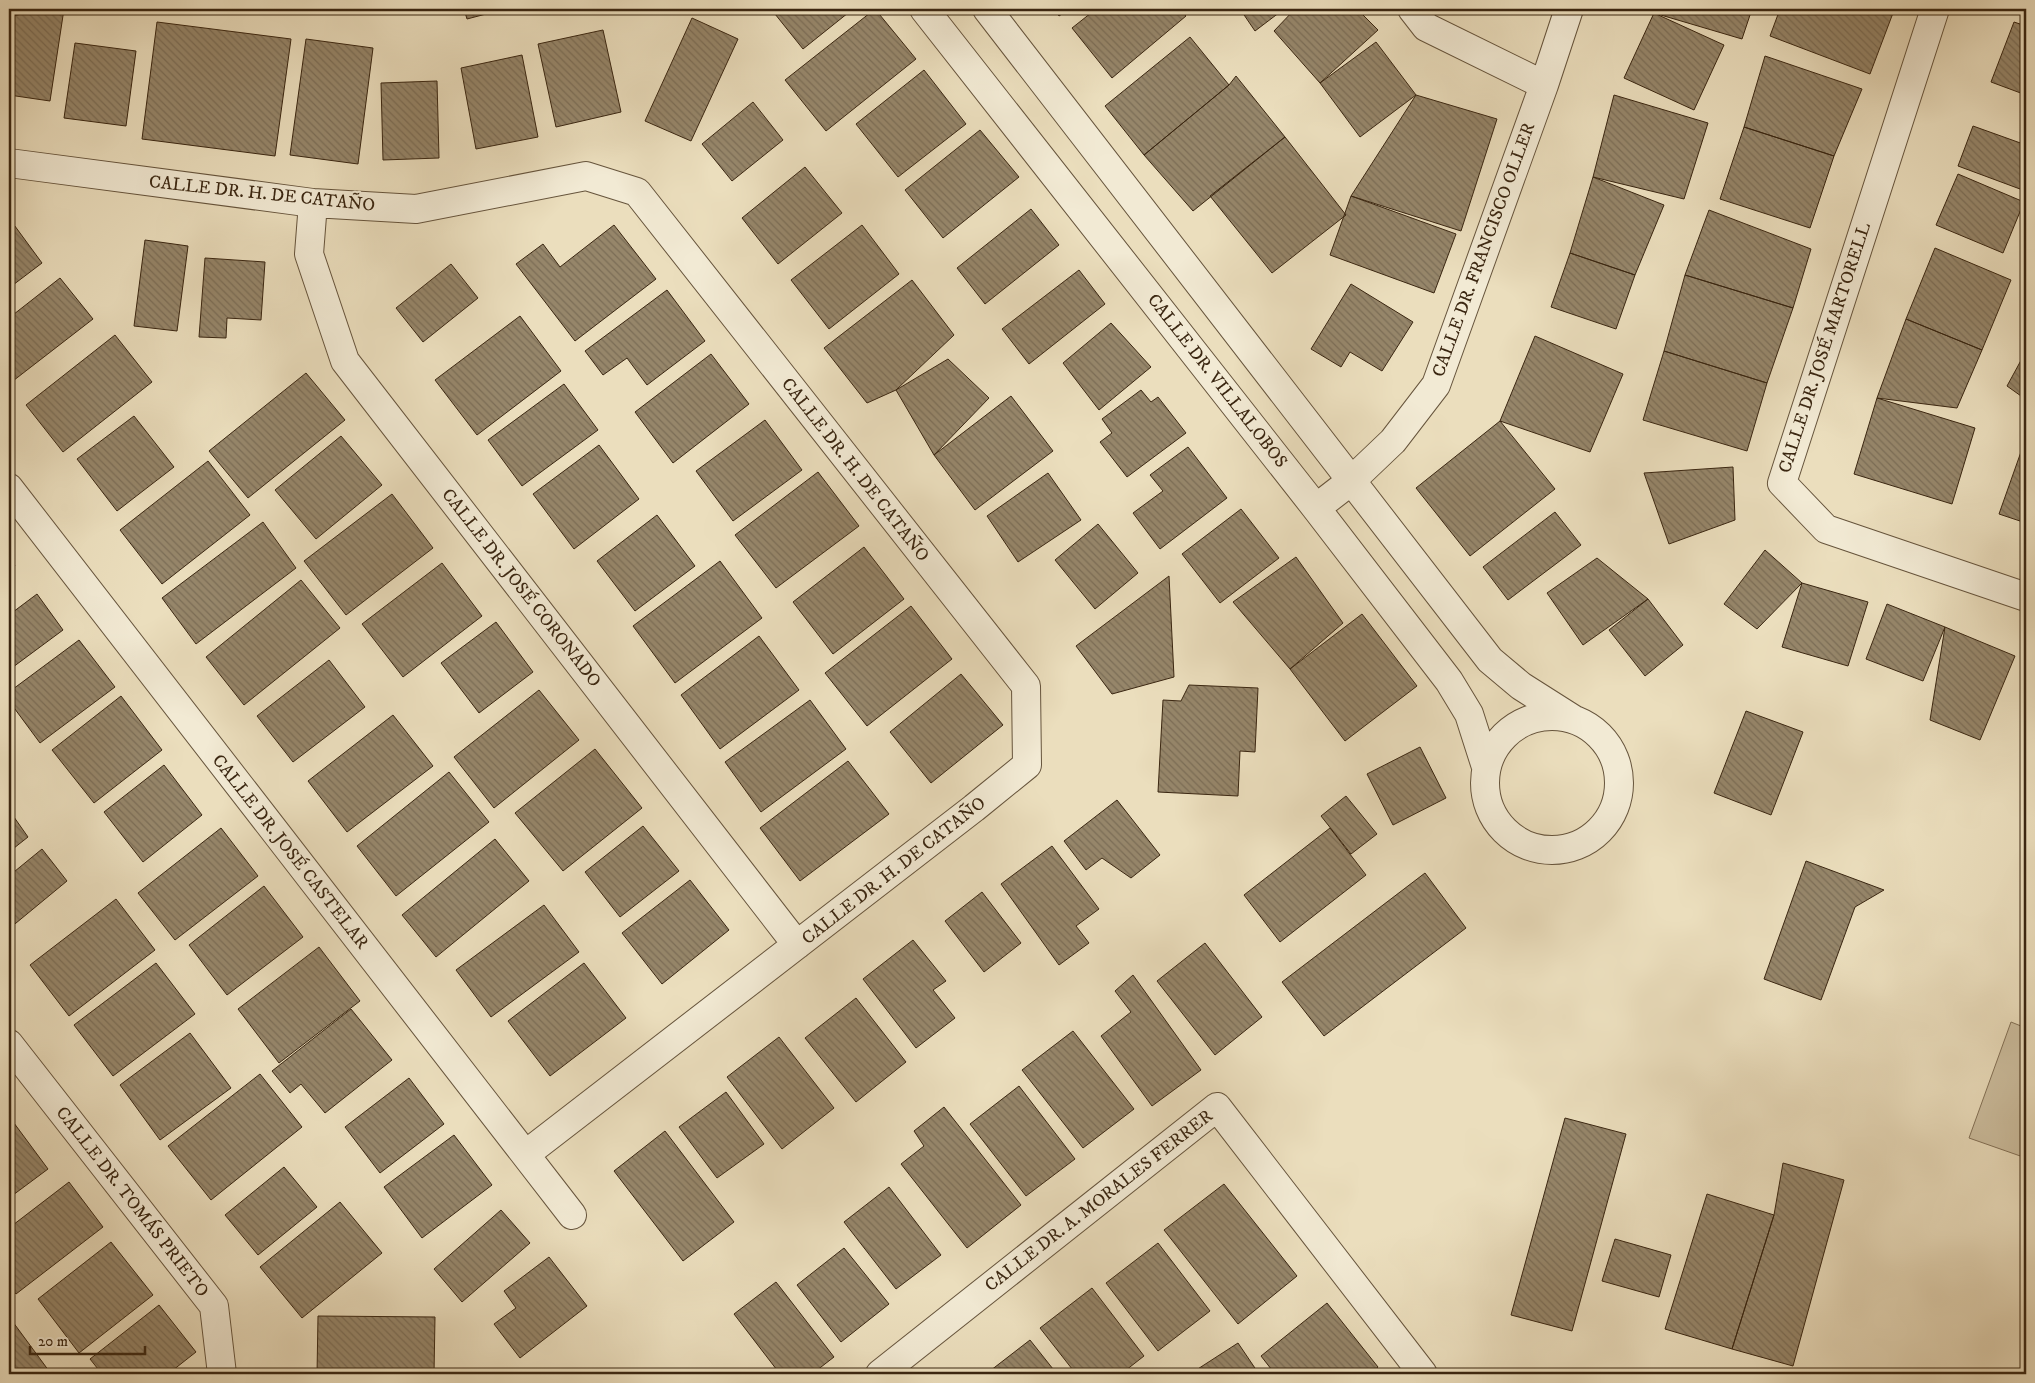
<svg xmlns="http://www.w3.org/2000/svg" width="2035" height="1383" font-family="'IM FELL DW Pica',serif">
<style>
.green{fill:#cdbfa0;stroke:#847258}
.building{fill:url(#building-back-hatch);stroke:#3a2611}
.lines{fill:none;stroke-linecap:round;stroke-linejoin:round}
.minor-casing{stroke:#66543c;stroke-width:30}
.minor{stroke:#f2ead4;stroke-width:28}
.labels{text-anchor:middle;dominant-baseline:central;stroke-width:4;stroke-linejoin:round;paint-order:stroke}
.street-label{font-size:18px;fill:#3a2611;stroke:#f2ead4}
</style>
<defs>
<pattern id="building-back-hatch" width="6" height="6" patternUnits="userSpaceOnUse" patternTransform="scale(1.25)"><rect width="6" height="6" fill="#96866a"/><path d="M-1 5l2 2M0 0l6 6M5-1l2 2" fill="none" stroke="#7b6d56"/></pattern>
</defs>
<rect width="100%" height="100%" fill="#ebdebd"/>
<filter id="stains"><feTurbulence type="fractalNoise" baseFrequency=".004" numOctaves="4"/><feColorMatrix values="0 0 0 0 .2 0 0 0 0 .09 0 0 0 0 .02 0 0 0 .5 -.17"/></filter>
<radialGradient id="worn" r=".72"><stop offset=".6" stop-color="#630" stop-opacity="0"/><stop offset="1" stop-color="#630" stop-opacity=".3"/></radialGradient>
<!-- green -->
<path class="green" d="M2011 1022 2026 1028V1158L1969 1138Z"/>
<!-- building -->
<path class="building" d="M42 9H64L50 101 9 95V17Z
M464 9H505L467 19Z
M771 9H853L803 49Z
M875 9 916 59 826 131 785 80Z
M1054 9H1069L1059 16Z
M1096 9H1180L1186 16 1112 78 1072 28Z
M1240 9H1284L1255 31Z
M1295 9H1357L1378 30 1320 83 1274 31Z
M1462 9H1473L1468 15Z
M1655 9H1752L1742 39 1654 13Z
M1780 9H1882L1893 13 1870 74 1770 36Z
M2012 9H2026V16L2012 10Z
M1654 13 1724 45 1694 110 1624 78Z
M692 18 738 39 691 141 645 121Z
M157 22 291 39 275 156 142 139Z
M2014 22 2026 26V95L1991 82Z
M603 30 621 112 556 127 538 44Z
M1190 37 1229 85 1144 155 1105 106Z
M306 39 373 48 358 164 290 155Z
M1376 42 1416 95 1360 137 1320 83Z
M75 43 136 51 126 126 64 118Z
M522 55 538 137 476 149 461 68Z
M1765 56 1862 89 1834 156 1744 127Z
M924 70 966 124 898 177 856 124Z
M1236 76 1285 137 1193 211 1144 155 1229 85Z
M437 81 439 158 383 160 381 83Z
M1416 95 1497 119 1461 231 1351 196Z
M1614 95 1708 123 1684 199 1593 177Z
M753 102 783 140 732 181 702 144Z
M1973 126 2026 145V173L2020 189 1958 166Z
M1744 127 1834 156 1810 228 1720 199Z
M980 130 1019 177 943 238 905 190Z
M1285 137 1346 215 1272 273 1210 196Z
M805 167 842 213 778 264 742 218Z
M1958 174 2024 202 2003 253 1936 225Z
M1593 177 1664 205 1635 275 1570 253Z
M1351 196 1456 234 1434 293 1330 255Z
M1031 209 1059 245 985 304 957 268Z
M1709 210 1811 249 1793 308 1685 275Z
M9 218 42 263 9 288Z
M614 225 656 279 575 341 516 264 543 244 560 267Z
M862 225 899 274 829 329 791 280Z
M145 240 188 246 177 331 134 326Z
M1935 248 2011 280 1982 350 1906 319Z
M1570 253 1635 275 1616 329 1551 307Z
M205 258 265 262 261 320 227 318 226 338 199 337Z
M451 264 478 298 423 342 396 308Z
M1079 270 1105 304 1029 364 1002 329Z
M1685 275 1793 308 1767 383 1664 351Z
M60 278 93 319 9 384V318Z
M912 280 954 335 896 390 867 403 824 348Z
M1351 284 1413 322 1382 371 1350 352 1341 367 1311 349Z
M667 290 705 341 647 385 627 358 603 375 585 351Z
M520 316 561 371 477 435 435 380Z
M1906 319 1982 350 1957 408 1877 398Z
M1111 323 1151 367 1099 410 1063 363Z
M115 335 152 382 63 452 26 405Z
M1535 336 1623 374 1590 452 1500 421Z
M1664 351 1767 383 1747 451 1643 420Z
M2025 353H2026V449H2022L2021 396 2007 386Z
M711 354 749 404 673 463 635 412Z
M948 359 989 398 934 455 896 390Z
M306 373 345 420 248 498 209 451Z
M564 384 598 430 522 486 488 440Z
M1141 390 1151 402 1158 397 1186 433 1127 477 1100 442 1112 433 1102 419Z
M1011 396 1053 451 975 510 934 455Z
M1877 398 1975 428 1952 504 1854 474Z
M134 416 174 467 117 511 77 459Z
M765 420 802 470 733 521 696 471Z
M1500 421 1555 489 1470 556 1416 488Z
M341 436 382 485 316 539 275 490Z
M599 445 639 499 574 549 533 494Z
M1188 447 1227 498 1160 549 1133 513 1163 491 1150 475Z
M2022 449 2026 450V523L1999 514Z
M208 461 250 515 162 584 120 530Z
M1733 467 1735 520 1669 544 1644 473Z
M818 472 859 526 776 588 735 535Z
M1048 473 1081 520 1018 562 987 516Z
M392 494 433 548 346 615 304 561Z
M1241 509 1279 558 1220 603 1182 554Z
M1555 512 1581 545 1508 600 1483 567Z
M657 515 695 566 635 611 597 561Z
M263 522 296 568 196 644 162 598Z
M1098 524 1138 573 1095 609 1055 560Z
M864 547 904 599 833 654 793 602Z
M1765 550 1802 583 1757 629 1724 604Z
M9 557 15 566 9 571Z
M1296 557 1343 623 1290 669 1233 602Z
M1597 558 1648 599 1583 645 1547 593Z
M720 561 762 618 675 683 633 626Z
M442 563 482 616 403 677 362 624Z
M1169 576 1174 677 1112 694 1076 646Z
M301 580 340 628 244 705 206 657Z
M1802 583 1868 602 1848 666 1782 647Z
M37 594 63 630 9 670V615Z
M1648 599 1683 645 1645 676 1609 630Z
M1887 604 1945 627 1923 681 1866 659Z
M911 606 952 659 867 726 825 673Z
M1362 614 1417 686 1345 741 1290 669Z
M496 622 533 672 479 713 441 663Z
M1945 627 2015 656 1980 740 1930 720Z
M759 636 799 690 720 749 681 695Z
M79 640 115 687 40 743 9 701V692Z
M329 660 365 707 293 762 257 716Z
M961 674 1003 725 931 783 890 732Z
M1189 685 1258 688 1255 752 1240 751 1238 796 1158 792 1163 700 1181 701Z
M539 690 579 740 494 808 454 757Z
M121 696 162 750 94 803 52 750Z
M810 700 846 749 761 812 725 762Z
M1746 711 1803 732 1771 815 1714 793Z
M393 715 433 766 347 832 308 781Z
M1420 747 1446 798 1393 825 1367 774Z
M595 749 642 808 563 871 515 813Z
M848 761 889 814 800 881 760 828Z
M164 765 202 815 143 862 104 812Z
M449 772 489 822 396 896 357 846Z
M1346 796 1377 834 1351 854 1321 816Z
M1117 800 1160 855 1131 878 1102 858 1086 870 1064 841Z
M9 810 28 837 9 852Z
M643 826 679 871 620 917 585 872Z
M221 828 258 876 175 940 138 893Z
M1330 828 1366 875 1280 942 1244 895Z
M495 839 529 881 436 957 402 915Z
M1052 846 1099 909 1076 926 1089 943 1059 965 1001 884Z
M42 849 67 881 10 928 9 876Z
M1806 861 1884 890 1855 907 1821 1000 1764 979Z
M1425 873 1466 928 1324 1036 1282 982Z
M690 880 729 930 662 984 622 933Z
M264 886 303 937 227 995 189 945Z
M982 892 1021 943 984 972 945 921Z
M116 899 155 950 69 1016 30 965Z
M544 905 579 952 491 1017 456 970Z
M913 940 946 981 933 990 955 1018 916 1048 863 979Z
M1205 943 1262 1017 1215 1055 1157 981Z
M319 947 360 1001 279 1063 238 1009Z
M156 963 195 1014 113 1076 74 1025Z
M584 963 626 1018 550 1076 508 1021Z
M1133 975 1201 1070 1152 1106 1101 1036 1131 1012 1115 991Z
M856 998 906 1062 856 1102 805 1038Z
M351 1009 392 1060 325 1113 301 1084 290 1093 272 1071Z
M1073 1031 1134 1109 1083 1148 1022 1070Z
M190 1033 231 1088 160 1140 120 1085Z
M779 1037 834 1108 782 1149 727 1077Z
M260 1074 302 1127 211 1200 168 1146Z
M409 1078 444 1124 380 1173 345 1127Z
M1019 1086 1075 1159 1026 1196 970 1124Z
M726 1092 764 1144 717 1178 679 1127Z
M944 1107 1021 1205 967 1248 901 1164 924 1146 914 1131Z
M1565 1118 1626 1134 1572 1331 1511 1315Z
M11 1119 48 1169 9 1198V1121Z
M665 1131 734 1222 683 1261 614 1171Z
M454 1135 492 1185 422 1238 384 1187Z
M1783 1163 1844 1180 1793 1366 1732 1349 1774 1215Z
M284 1167 317 1207 258 1255 225 1215Z
M69 1182 103 1227 16 1294 9 1285V1228Z
M1224 1184 1297 1276 1238 1324 1164 1230Z
M889 1187 941 1255 896 1289 844 1222Z
M1707 1194 1774 1215 1732 1349 1665 1329Z
M340 1202 382 1253 302 1318 260 1267Z
M501 1210 530 1243 462 1302 434 1269Z
M1615 1239 1671 1255 1659 1297 1602 1281Z
M111 1242 153 1295 79 1353 38 1299Z
M1158 1243 1210 1311 1158 1351 1106 1283Z
M844 1248 889 1304 841 1342 797 1285Z
M549 1257 587 1306 520 1358 494 1324 516 1308 504 1291Z
M776 1282 834 1357 812 1374H780L734 1314Z
M1092 1288 1144 1356 1121 1374H1076L1040 1328Z
M1327 1303 1378 1367 1370 1374H1275L1261 1356Z
M159 1305 196 1352 168 1374H102L90 1359Z
M318 1316 435 1317 434 1374H317Z
M10 1318 49 1371 45 1374H9Z
M1030 1340 1057 1374H986Z
M1238 1343 1259 1374H1190Z"/>
<g class="lines">
<!-- minor casing -->
<g class="minor-casing">
<path id="minor" d="M924 9 1316 508 1449 681 1469 714 1486 767
M987 9 1490 660 1521 686 1573 719
M1412 9 1426 27 1544 85
M1935 9 1782 483 1826 529 2026 597
M9 163 313 203 416 209 586 176 637 192 1026 686 1027 765 974 808 526 1154
M313 203 309 254 345 361 797 945
M9 488 572 1215
M1316 508 1351 481 1393 441 1436 385 1544 85 1569 9
M1485 783a67 67 0 1 1 134 0a67 67 0 1 1-134 0Z
M9 1044 214 1306 222 1374
M880 1374 1217 1107 1423 1374"/>
</g>
<!-- minor -->
<use href="#minor" class="minor"/>
</g>
<g class="labels">
<!-- street labels -->
<g class="street-label">
<text transform="translate(262 194) rotate(6)">CALLE DR. H. DE CATAÑO</text>
<text transform="translate(1484 250) rotate(-70)">CALLE DR. FRANCISCO OLLER</text>
<text transform="translate(1825 348) rotate(-72)">CALLE DR. JOSÉ MARTORELL</text>
<text transform="translate(1217 381) rotate(52)">CALLE DR. VILLALOBOS</text>
<text transform="translate(855 470) rotate(52)">CALLE DR. H. DE CATAÑO</text>
<text transform="translate(521 588) rotate(52)">CALLE DR. JOSÉ CORONADO</text>
<text transform="translate(290 852) rotate(52)">CALLE DR. JOSÉ CASTELAR</text>
<text transform="translate(894 871) rotate(-38)">CALLE DR. H. DE CATAÑO</text>
<text transform="translate(1099 1201) rotate(-38)">CALLE DR. A. MORALES FERRER</text>
<text transform="translate(132 1202) rotate(52)">CALLE DR. TOMÁS PRIETO</text>
</g>
</g>
<!-- margin -->
<rect width="2035" height="1383" fill="none" stroke="#ebdebd" stroke-width="30"/>
<rect x="10" y="10" width="2015" height="1363" fill="none" stroke="#3a2611" stroke-width="2.5"/>
<rect x="15" y="15" width="2005" height="1353" fill="none" stroke="#3a2611"/>
<!-- scale -->
<path d="M30 1346v8h115v-8" fill="none" stroke="#3a2611" stroke-width="2.5"/>
<text x="38" y="1346" font-size="15" fill="#3a2611" stroke="#f2ead4" stroke-width="4" paint-order="stroke">20 m</text>
<rect width="100%" height="100%" filter="url(#stains)"/>
<rect width="100%" height="100%" fill="url(#worn)"/>
</svg>
